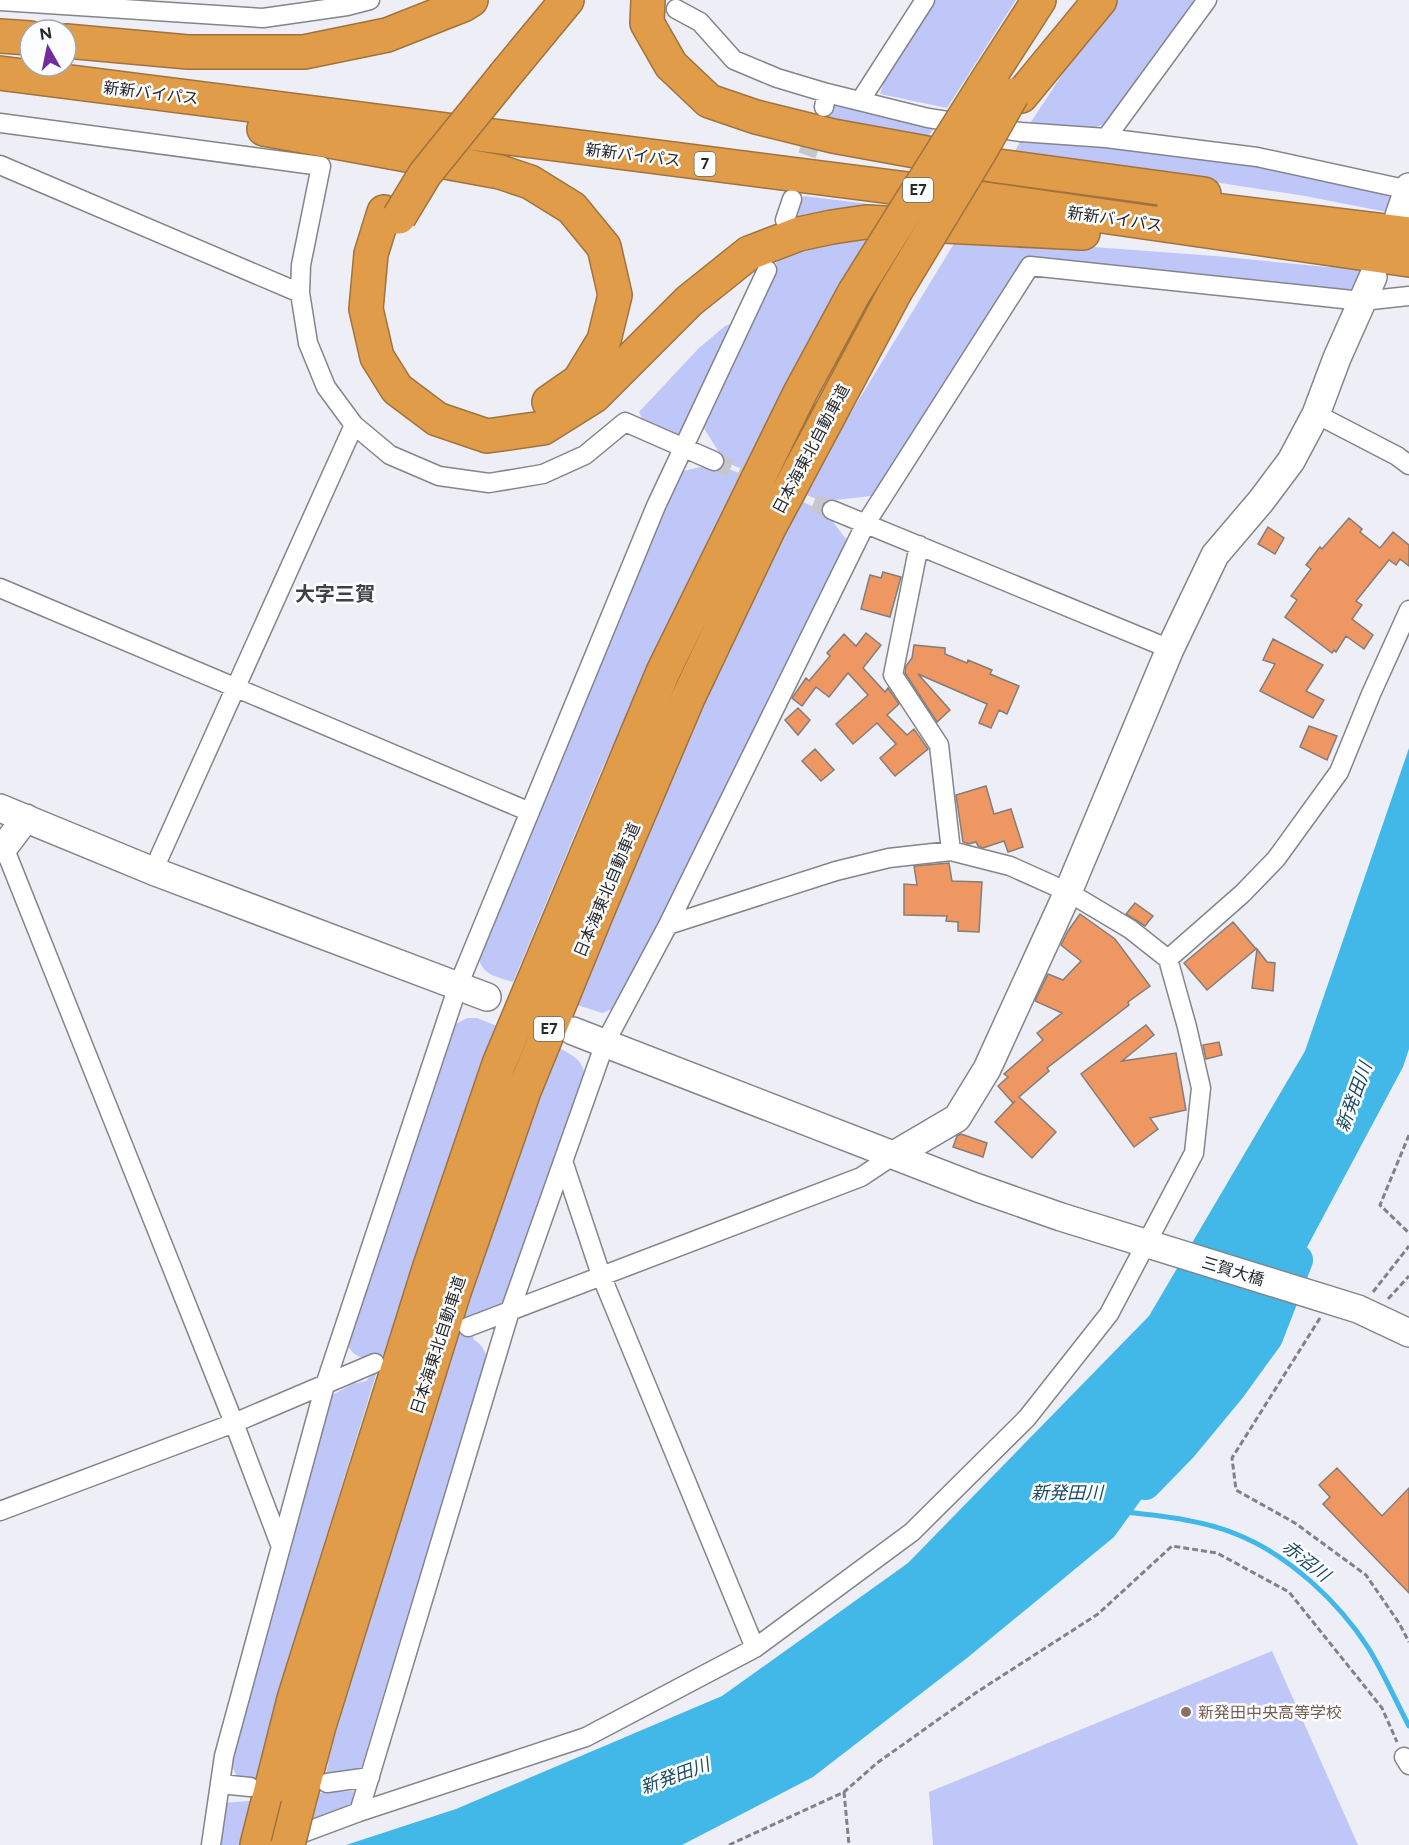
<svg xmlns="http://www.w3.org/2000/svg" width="1409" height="1845" font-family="Figtree,'Noto Sans JP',sans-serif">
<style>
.green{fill:#bec7f8}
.water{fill:#42b8e9}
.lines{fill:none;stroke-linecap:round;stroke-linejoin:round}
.stream{stroke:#42b8e9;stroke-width:5}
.river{stroke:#42b8e9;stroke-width:32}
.building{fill:#ee9763;stroke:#847d79;stroke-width:1.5}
.street-tunnel{stroke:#c6c7cd;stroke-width:18;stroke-dasharray:18 9;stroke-linecap:butt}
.street-casing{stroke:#83858b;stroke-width:21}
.secondary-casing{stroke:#83858b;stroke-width:30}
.highway-casing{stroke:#a0733e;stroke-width:36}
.path{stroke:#818287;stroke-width:3;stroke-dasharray:6 3;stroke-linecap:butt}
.street{stroke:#fff;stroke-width:18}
.secondary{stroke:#fff;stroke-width:27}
.highway{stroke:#e09c48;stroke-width:33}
.highway-bridge-casing{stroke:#a0733e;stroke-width:36;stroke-linecap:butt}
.highway-bridge{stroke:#e09c48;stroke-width:33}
.education-dot{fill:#8d6e63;stroke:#fcfdfe;stroke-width:2}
.labels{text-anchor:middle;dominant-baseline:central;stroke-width:5;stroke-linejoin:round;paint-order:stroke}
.shield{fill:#fcfdfe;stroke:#68686a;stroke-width:1.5}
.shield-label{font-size:15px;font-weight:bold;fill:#28282b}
.street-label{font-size:16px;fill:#28282b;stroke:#fcfdfe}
.education-label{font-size:16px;fill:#785e54;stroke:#fcfdfe;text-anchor:start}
.water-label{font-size:18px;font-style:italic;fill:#1b4b60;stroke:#fcfdfe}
.quarter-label{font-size:20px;font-weight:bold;fill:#3f4046;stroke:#fcfdfe}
</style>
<rect width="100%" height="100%" fill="#eeeff6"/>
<!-- green -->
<path class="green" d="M933 0H1016L947 108 880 94 888 69Z
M1116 0H1200L1107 123 1084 132 1027 128 1075 55Z
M841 102 937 124 927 138 825 120 827 111Z
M1021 140 1211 154 1394 190 1392 213 1305 196 1015 151Z
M804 196 885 206 881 213 789 226Z
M872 233 745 470 717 459 720 454 700 422 770 279 780 253Z
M958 237 1215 256 1327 267H1366L1359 293 1026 260 880 495 835 500 833 506 802 493Z
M730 324 684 435 678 436 645 424 639 412 698 349 725 326Z
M715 464 742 474 602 769 513 982C491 975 482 975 476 951L678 472Z
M800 501 831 514 830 518 849 543 681 889 615 1008 602 1013 577 1005 679 745Z
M467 1018H477L497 1026 382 1358C365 1359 354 1360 347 1343L446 1045 456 1024Z
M556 1046C573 1056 583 1058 586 1080L501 1308 457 1329Z
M471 1330 474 1340C484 1345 488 1357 488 1369L461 1439 359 1775 326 1776 331 1746 457 1335Z
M378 1368 309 1592 260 1770 256 1783 246 1784 236 1775 231 1764 326 1413 332 1395 353 1384 366 1381Z
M1272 1651 1358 1845H933L929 1792Z
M354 1791 349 1812 309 1827 319 1793Z
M250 1801 241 1845H216L220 1803Z"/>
<!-- water -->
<path class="water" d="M1409 748V1049L1403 1067 1257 1341 1114 1537 967 1658 813 1777 682 1845H346L456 1809 722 1696 908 1563 1149 1316 1305 1051Z"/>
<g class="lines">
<!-- stream -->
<path class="stream" d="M1125 1512C1161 1516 1202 1520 1236 1534 1289 1555 1339 1602 1369 1649 1384 1674 1396 1701 1409 1726"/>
<!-- river -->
<path class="river" d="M1145 1484 1182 1446 1230 1388 1267 1337 1297 1260"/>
</g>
<!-- building -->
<path class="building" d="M1349 518 1362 529 1360 532 1380 548 1393 532 1409 545V566L1400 559 1396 565 1389 560 1356 601 1362 605 1352 619 1373 635 1364 649 1346 636 1336 652 1334 650 1332 653 1285 617 1297 600 1291 596 1311 569 1306 565 1320 547 1322 549Z
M1268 527 1284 538 1275 554 1258 544Z
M883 572 901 577 890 617 861 609 870 575 881 578Z
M866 633 881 645 863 668 885 692 888 688 899 704 887 715 907 735 914 729 928 749 895 776 880 758 896 744 877 723 853 744 836 724 868 695 848 673 829 697 816 687 802 706 792 698 806 678 809 681 830 656 827 653 844 634 856 646Z
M1273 639 1323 665 1306 691 1324 700 1313 718 1260 691 1275 664 1263 660Z
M914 645 945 648V654L967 663 968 660 992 670 990 674 1019 686 1007 714 999 710 991 728 979 723 987 704 918 674 950 710 937 722 905 673 906 666 912 658Z
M798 708 810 720 798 735 785 720Z
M1309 726 1337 736 1327 760 1300 747Z
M815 749 834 770 821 781 802 761Z
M986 786 994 814 1011 809 1023 847 1008 852 1004 841 983 848 978 846 976 842 969 844 963 842 956 795Z
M949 863 952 881 982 882 979 932 958 931V922L946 921 947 916 904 915V884L917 885 914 866Z
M1135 903 1153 916 1145 926 1126 914Z
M1080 914 1115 939 1150 986 1128 1002 1129 1005 1047 1068 1049 1071 1019 1097 1056 1132 1032 1158 995 1122 1015 1101 1013 1103 998 1086 1008 1077 1004 1074 1043 1040 1037 1033 1062 1013 1035 1001 1048 974 1063 980 1081 961 1061 945 1068 931Z
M1233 922 1256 949 1207 990 1184 963Z
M1257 949 1267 962 1275 963 1273 991 1252 988Z
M1146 1025 1154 1035 1122 1061 1176 1053 1186 1110 1150 1118 1158 1129 1134 1147 1081 1074Z
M1219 1042 1222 1055 1206 1059 1203 1045Z
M961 1134 987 1143 983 1157 953 1147 957 1136Z
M1337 1468 1382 1516 1409 1488V1593L1323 1504 1330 1497 1319 1485Z"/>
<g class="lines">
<!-- street-tunnel -->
<path class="street-tunnel" d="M798 181 818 124
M714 461 832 510"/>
<!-- street casing -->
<g class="street-casing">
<path id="street" d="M0 1 263 18 347 6 370 0
M676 9 700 22 734 60 777 78 827 93
M860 101 925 0
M824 107 827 93 928 118 1021 132 1106 138 1257 157 1409 190
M0 123 321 166 301 265 300 293 308 343 326 387 354 425 390 455 439 476 489 483 543 474 585 455 625 422 714 461
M1106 138 1207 0
M0 165 300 293
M785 220 792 199
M1316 414 1397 456 1409 465
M832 510 1170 649
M919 545 893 675 939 745 951 851
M0 588 530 812
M4 847 234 1423 281 1547
M153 871 354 425
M1168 959 1242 894 1276 859 1339 772 1371 694 1409 610
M563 1161 601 1275 755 1648
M468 1327 861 1177 894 1155
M0 1511 234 1423 375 1363
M1404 1757 1409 1765
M327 1783 370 1777
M220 1784 250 1787
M359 1812 586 1737 755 1648 912 1532 1027 1418 1109 1314 1194 1153 1201 1088 1187 1027 1168 959 1130 929 1068 892 1010 866 951 851 889 858 836 871 668 925
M284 1840 359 1812 510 1311 605 1043 668 925 866 523 1030 266 1362 301 1409 296
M211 1845 224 1756 325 1385 458 986 656 506 767 270"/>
</g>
<!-- secondary casing -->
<g class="secondary-casing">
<path id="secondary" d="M1399 216 1409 187
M0 808 153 871 487 997
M0 849 4 847 26 818
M573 1031 978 1188 1061 1217 1358 1309 1409 1333
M894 1155 957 1118 987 1069 1068 892 1170 649 1215 555 1261 501 1291 461 1316 414 1337 358 1373 277"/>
</g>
<!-- highway casing -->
<g class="highway-casing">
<path id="highway" d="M648 0 647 23 671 65 709 101 756 117 833 136 998 166 1204 194
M0 36 30 38
M66 41 188 52H304L387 35 463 5 471 0
M0 73 978 198 1409 260
M505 75 567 0
M983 87 1039 0
M1021 96 1100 0
M264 129 500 172 530 182 572 208 604 247 615 295 604 340 579 381 549 402
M1174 205 1409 234
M384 212 371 254 366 309 377 357 397 389 437 419 487 436 543 428 594 396 689 301 749 253 799 234 832 227 866 222 1083 233
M298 1805 319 1726 454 1292 524 1091 598 910 688 698 769 528 895 292
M257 1845 294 1699 430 1266 499 1064 663 672 800 393 854 293"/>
</g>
<!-- path -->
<path class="path" d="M1409 1135 1380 1205 1409 1233
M1373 1292 1409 1246
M1388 1299 1409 1276
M1320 1318 1232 1458 1236 1490 1295 1523 1366 1575 1399 1623 1409 1642
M844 1792 849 1845
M729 1845 844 1792 877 1763 977 1692 1098 1614 1172 1546 1217 1553 1289 1592 1382 1708 1397 1742"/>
<!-- street -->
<use href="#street" class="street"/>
<!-- secondary -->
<use href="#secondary" class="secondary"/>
<!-- highway -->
<use href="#highway" class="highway"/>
<!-- highway-bridge casing -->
<g class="highway-bridge-casing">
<path id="highway-bridge" d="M399 217 425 174 505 75
M895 292 979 153 1012 95
M854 293 983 87
M288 1845 298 1805"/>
</g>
<!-- highway-bridge -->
<use href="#highway-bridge" class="highway-bridge"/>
</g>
<!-- markers -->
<circle class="education-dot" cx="1186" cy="1712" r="6"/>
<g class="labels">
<!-- shield labels -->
<g class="shield">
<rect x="694.5" y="152" width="21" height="24" rx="4.5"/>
<rect x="903" y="178" width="30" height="24" rx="4.5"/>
<rect x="534" y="1017" width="30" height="24" rx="4.5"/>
</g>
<g class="shield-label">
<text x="705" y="164">7</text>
<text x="918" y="190">E7</text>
<text x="549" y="1029">E7</text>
</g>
<!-- street labels -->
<g class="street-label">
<text transform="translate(151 93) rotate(7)">新新バイパス</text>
<text transform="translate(633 155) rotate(7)">新新バイパス</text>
<text transform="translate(1115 219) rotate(8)">新新バイパス</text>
<text transform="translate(811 449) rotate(-62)">日本海東北自動車道</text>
<text transform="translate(607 890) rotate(-67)">日本海東北自動車道</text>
<text transform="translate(1233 1271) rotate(17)">三賀大橋</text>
<text transform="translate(438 1345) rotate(-72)">日本海東北自動車道</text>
</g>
<!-- education labels -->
<g class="education-label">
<text x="1198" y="1712">新発田中央高等学校</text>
</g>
<!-- water labels -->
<g class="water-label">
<text transform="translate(1354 1097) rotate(-70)">新発田川</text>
<text x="1067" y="1493">新発田川</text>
<text transform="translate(1306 1561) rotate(38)">赤沼川</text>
<text transform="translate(675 1776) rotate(-20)">新発田川</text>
</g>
<!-- quarter labels -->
<g class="quarter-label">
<text x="335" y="594">大字三賀</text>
</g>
</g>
<!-- north arrow -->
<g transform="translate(48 48) rotate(351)"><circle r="28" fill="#fcfdfe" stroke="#a7a8aa" stroke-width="1.5"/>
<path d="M0-4.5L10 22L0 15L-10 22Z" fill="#732c9f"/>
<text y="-9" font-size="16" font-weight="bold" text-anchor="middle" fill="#28282b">N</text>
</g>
</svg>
